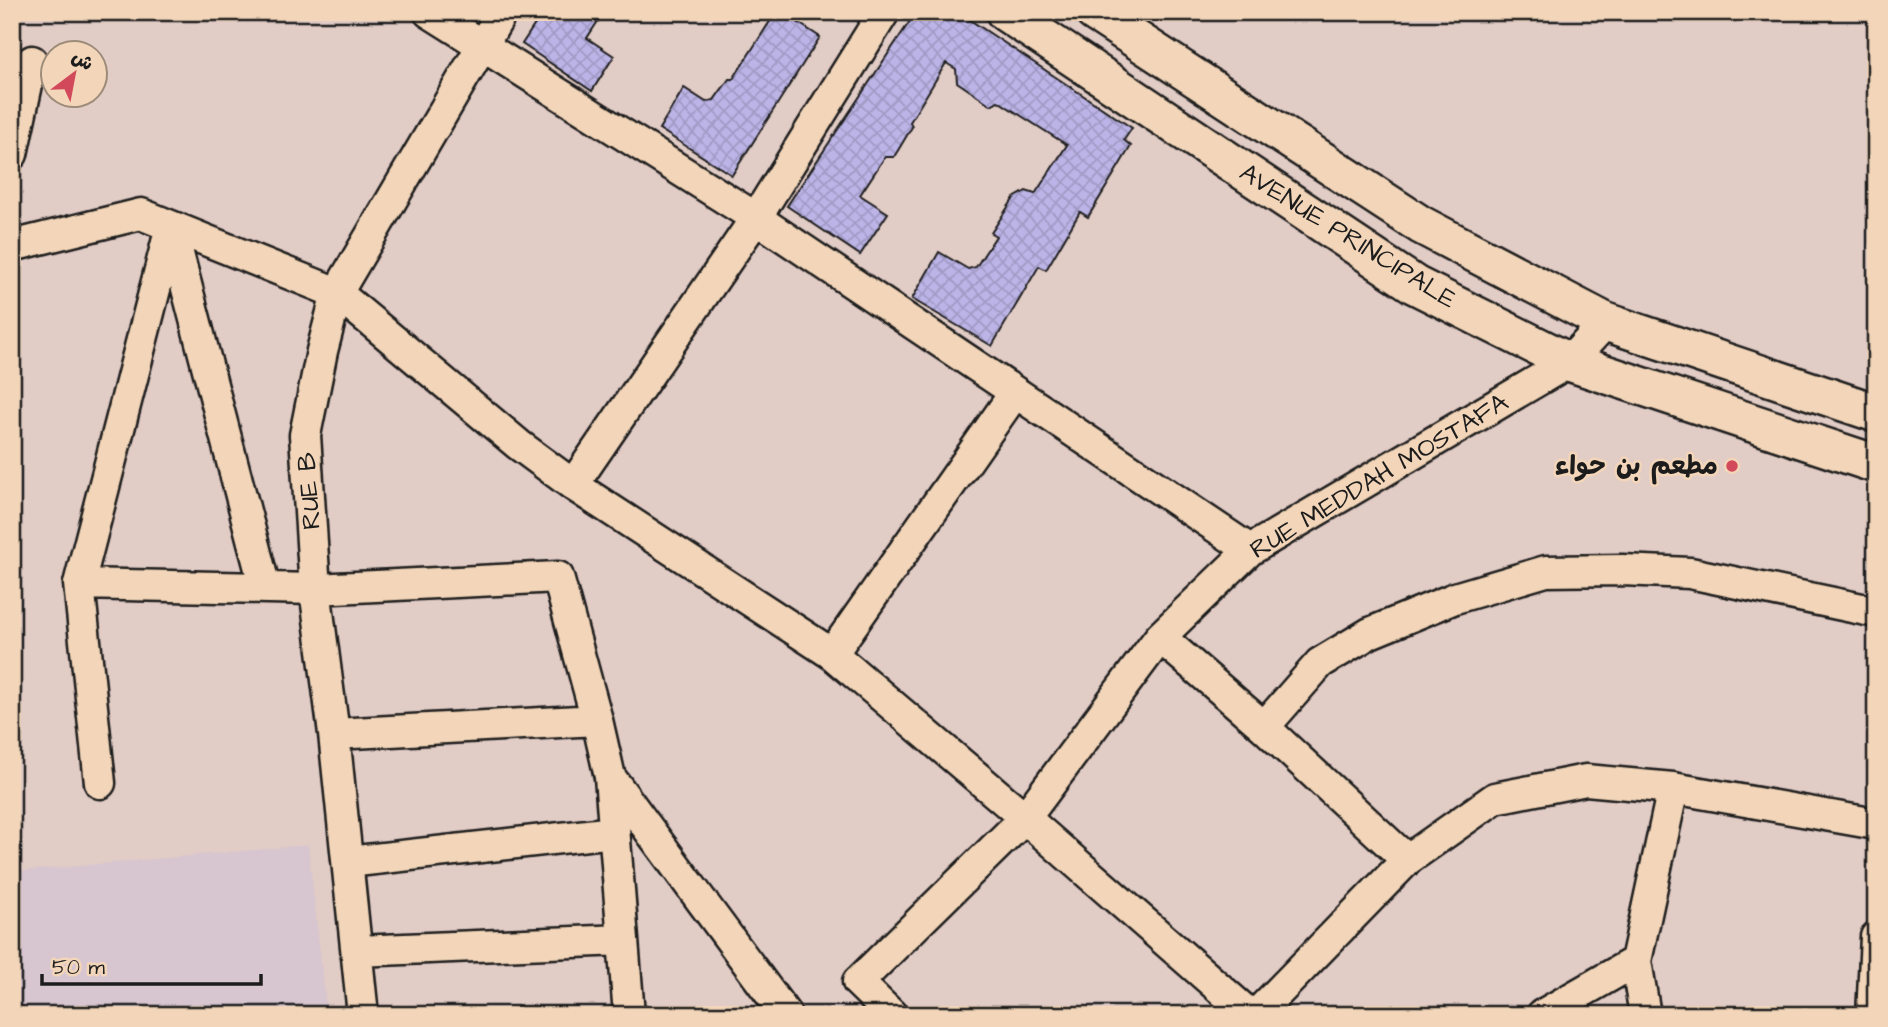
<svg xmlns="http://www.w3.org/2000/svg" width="1888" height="1027" font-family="'Architects Daughter','Playpen Sans Arabic',sans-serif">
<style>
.built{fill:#d7c5d0}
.building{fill:url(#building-cross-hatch);stroke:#1c1c1c;stroke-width:2}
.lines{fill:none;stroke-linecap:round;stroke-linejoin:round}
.minor-casing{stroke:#1c1c1c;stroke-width:35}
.major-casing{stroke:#1c1c1c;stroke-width:42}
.minor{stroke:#f3d6b9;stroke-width:30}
.major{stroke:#f3d6b9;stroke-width:37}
.poi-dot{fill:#d1495b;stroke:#f3d6b9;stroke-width:2.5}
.labels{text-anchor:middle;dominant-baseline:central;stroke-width:5;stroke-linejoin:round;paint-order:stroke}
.street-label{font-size:26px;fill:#1c1c1c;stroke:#f3d6b9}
.poi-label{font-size:26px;font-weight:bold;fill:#1c1c1c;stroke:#f3d6b9;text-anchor:end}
</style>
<defs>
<pattern id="building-cross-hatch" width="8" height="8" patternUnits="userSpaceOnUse" patternTransform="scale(1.75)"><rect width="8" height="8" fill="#bcb4e6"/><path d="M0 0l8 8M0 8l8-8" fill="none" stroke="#a19ac5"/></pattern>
</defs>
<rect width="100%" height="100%" fill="#e2ccc6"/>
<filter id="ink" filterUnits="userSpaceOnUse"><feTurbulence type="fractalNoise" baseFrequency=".0143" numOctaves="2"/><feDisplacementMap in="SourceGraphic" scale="14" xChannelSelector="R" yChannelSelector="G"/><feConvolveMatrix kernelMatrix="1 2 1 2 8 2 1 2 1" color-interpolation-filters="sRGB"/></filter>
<g filter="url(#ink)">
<!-- built -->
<path class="built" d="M308 845 327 1015H12V872Z"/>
<!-- building -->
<path class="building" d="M543 12H604L587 38 614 56 592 91 522 44Z
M776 12H782L820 37 732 175 659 129 684 88 706 102 714 100 729 79H733Z
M916 12H958L1132 128 1124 140 1131 146 1088 217 1080 212 1046 270 1039 266 992 346 912 299 939 252 968 269 976 267 996 236 991 233 1014 198 1026 191 1035 194 1067 145 998 101 991 105 957 82 956 69 946 63 910 122 912 127 894 157H885L860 195 888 213 860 255 787 206Z"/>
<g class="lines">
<!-- minor casing -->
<g class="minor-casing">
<path id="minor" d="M429 12 756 218 1250 550
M12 154 32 61
M12 246 141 214 337 293 519 445 573 485 832 654 1025 818 1250 1015
M573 485 756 218 884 12
M79 584 315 589 558 577 597 720 610 777 629 1015
M1160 637 1264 727 1407 860
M832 654 1014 394
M1264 727 1320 663 1370 633 1455 598 1546 571 1622 570 1690 573 1876 612
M334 734 597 720
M610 777 786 1015
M100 783 79 584 171 227 265 588
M348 862 614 832
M357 951 623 940
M363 1015 334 734 315 589 305 435 322 351 337 293 502 12
M892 1015 858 982 1025 818 1160 637 1250 550 1569 362 1606 322
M1256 1015 1407 860 1495 798 1586 780 1673 788 1876 824
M1542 1015 1636 961
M1645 1015 1636 961 1673 788
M1872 1015 1876 937"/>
</g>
<!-- major casing -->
<g class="major-casing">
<path id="major" d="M1005 12 1415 285 1569 362 1876 464
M1094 12 1421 225 1583 310 1606 322 1876 413"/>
</g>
<!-- minor -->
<use href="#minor" class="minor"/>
<!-- major -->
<use href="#major" class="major"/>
</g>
</g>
<!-- markers -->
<circle class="poi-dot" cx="1732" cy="466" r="7"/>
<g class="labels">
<!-- street labels -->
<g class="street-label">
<text transform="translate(1348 236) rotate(32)">AVENUE PRINCIPALE</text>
<text transform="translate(1379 476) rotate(-31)">RUE MEDDAH MOSTAFA</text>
<text transform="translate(309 491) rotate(-94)">RUE B</text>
</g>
<!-- poi labels -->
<g class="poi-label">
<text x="1718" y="466">مطعم بن حواء</text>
</g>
</g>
<!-- margin -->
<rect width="1888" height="1027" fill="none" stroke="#f3d6b9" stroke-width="42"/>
<rect x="21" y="21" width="1846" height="985" fill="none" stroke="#1c1c1c" stroke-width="2.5" filter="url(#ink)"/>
<!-- north arrow -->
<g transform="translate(74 74) rotate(32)"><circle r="33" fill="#f3d6b9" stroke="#9d8c7a" stroke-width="2"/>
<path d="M0-5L12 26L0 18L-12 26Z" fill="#d1495b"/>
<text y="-10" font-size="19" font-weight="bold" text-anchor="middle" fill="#1c1c1c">ش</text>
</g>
<!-- scale -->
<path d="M42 974v10h219v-10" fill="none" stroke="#1c1c1c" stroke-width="3.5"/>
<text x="52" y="974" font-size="21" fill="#1c1c1c" stroke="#f3d6b9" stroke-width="5" paint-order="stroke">50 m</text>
</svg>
